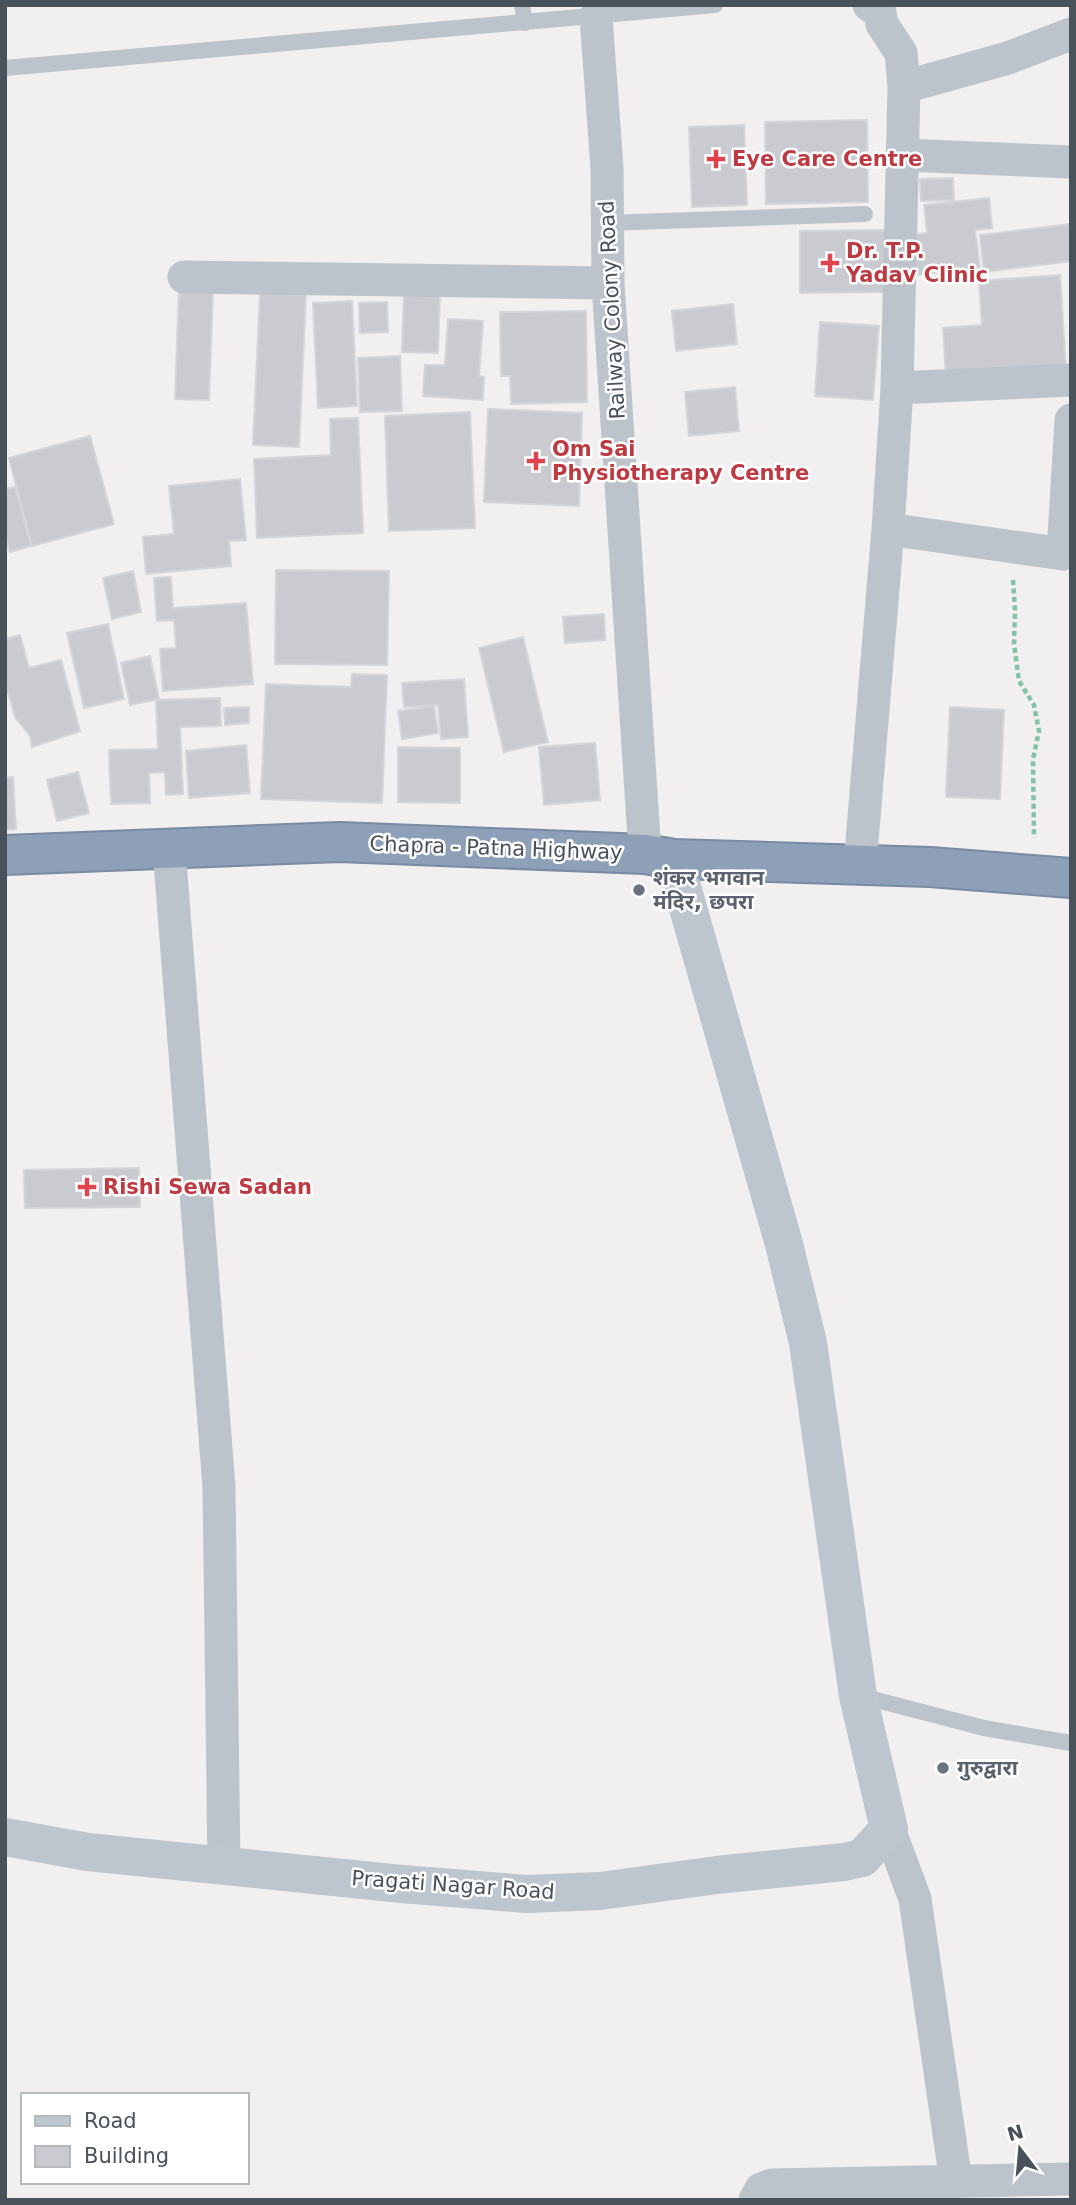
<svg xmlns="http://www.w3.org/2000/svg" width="1076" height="2205" font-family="'DejaVu Sans','Noto Sans Devanagari',sans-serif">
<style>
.building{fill:#c9cbd1;stroke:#d4d5da;stroke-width:2}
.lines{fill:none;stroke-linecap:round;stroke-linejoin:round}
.highway-casing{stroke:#788ba3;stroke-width:42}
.path{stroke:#7fc3a4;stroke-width:4.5;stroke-dasharray:5 3.5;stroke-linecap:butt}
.lane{stroke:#bcc3ca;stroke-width:16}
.street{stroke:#bcc3ca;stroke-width:33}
.secondary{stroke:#bdc5ce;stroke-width:38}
.highway{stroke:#8da0b8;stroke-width:38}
.health-dot{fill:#e0444e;stroke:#fff;stroke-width:2.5}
.worship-dot{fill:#6b7280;stroke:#fff;stroke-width:2.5}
.labels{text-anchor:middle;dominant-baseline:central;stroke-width:5;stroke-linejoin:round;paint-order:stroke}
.health-label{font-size:21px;font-weight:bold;fill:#be3a42;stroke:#fff;text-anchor:start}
.street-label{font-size:21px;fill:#49525a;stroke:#fff}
.worship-label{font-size:21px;font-weight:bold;fill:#5b616d;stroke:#fff;text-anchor:start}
</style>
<rect width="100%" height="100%" fill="#f1efef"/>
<!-- building -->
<path class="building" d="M867 120 868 202 766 204 765 122Z
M744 125 747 205 692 207 689 127Z
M953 178 954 200 921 201 920 179Z
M989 198 992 228 975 230 980 268 916 275 911 235 927 233 924 205Z
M1071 224V261L984 272 980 235Z
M886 230V292L800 293V231Z
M1060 275 1066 370 946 378 943 328 982 325 979 281Z
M179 289 213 290 209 400 175 399Z
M404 290 440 291 438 353 402 352Z
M260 293 306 295 299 447 253 445Z
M352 301 357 406 318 408 313 303Z
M387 302 388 332 360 333 359 303Z
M733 304 737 344 676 351 672 311Z
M586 311 587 402 511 404 510 376H501L500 312Z
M448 319 483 321 479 376 484 377 483 400 423 396 425 365H445Z
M820 322 879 326 873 400 815 396Z
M400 356 402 411 360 412 358 358Z
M735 387 739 431 689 436 685 392Z
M488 409 582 413 579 506 484 502Z
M470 412 475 528 389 531 385 416Z
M358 418 363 533 257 538 254 459 331 455 330 419Z
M90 436 114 524 32 546 9 458Z
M240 479 246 540 229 541 231 566 146 574 143 537 174 534 169 486Z
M15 487 31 546 10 552 5 536V489Z
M276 570 389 571 387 665 275 664Z
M133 571 141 612 112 619 103 578Z
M171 577 173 608 246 603 253 684 163 691 160 649 176 648 174 620 157 621 154 578Z
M604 614 605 640 565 643 563 617Z
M108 624 124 699 84 708 67 633Z
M20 635 29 668 61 660 80 731 32 747 30 736 15 717 5 682V639Z
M523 637 548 742 504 752 479 648Z
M150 656 159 699 130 705 121 663Z
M352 674 387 675 382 803 261 799 266 684 351 687Z
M464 679 468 737 441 739 438 705 404 707 402 683Z
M220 698 221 726 180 727 183 794 166 795 165 772 149 773 150 803 111 804 109 750 158 749 156 700Z
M434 706 438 733 402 739 398 711Z
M249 707V723L225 725 224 708Z
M950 707 1004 710 1000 799 946 797Z
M595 743 600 800 544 805 539 747Z
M246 745 250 793 189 798 186 751Z
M398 747 460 748V803L398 802Z
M78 772 89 813 57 821 47 780Z
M13 777 16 829 5 830V778Z
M139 1168 140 1207 25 1208 24 1170Z"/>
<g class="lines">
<!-- highway casing -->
<g class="highway-casing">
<path id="highway" d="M5 855 340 842 645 854 674 859 930 867 1071 878"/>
</g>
<!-- path -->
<path class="path" d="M1013 580 1015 610 1014 644 1019 681 1034 705 1039 731 1033 759 1034 838"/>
<!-- lane -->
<path class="lane" d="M522 5 525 23
M5 68 715 5
M607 223 865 214
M861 1696 984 1728 1071 1743"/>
<!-- street -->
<path class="street" d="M596 17 607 168 608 283 645 854
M904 87 1008 58 1071 34
M903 155 1071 162
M184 277 608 283
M897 388 1071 380
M888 529 1063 554 1071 420
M169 849 219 1487 224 1866
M860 865 888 529 897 388 904 87 901 53 882 24 880 12 869 5
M889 1829 915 1899 956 2182
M755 2200 761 2189 772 2185 1071 2179"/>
<!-- secondary -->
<path class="secondary" d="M5 1837 88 1852 402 1884 527 1894 600 1891 717 1875 844 1862 862 1858 889 1829 858 1696 808 1343 784 1244 674 859"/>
<!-- highway -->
<use href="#highway" class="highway"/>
</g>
<!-- markers -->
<g class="health-dot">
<path d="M712.5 148.5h7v7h7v7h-7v7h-7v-7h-7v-7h7z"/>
<path d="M826.5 252.5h7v7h7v7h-7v7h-7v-7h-7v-7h7z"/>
<path d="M532.5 450.5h7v7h7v7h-7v7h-7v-7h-7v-7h7z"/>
<path d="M83.5 1176.5h7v7h7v7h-7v7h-7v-7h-7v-7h7z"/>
</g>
<g class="worship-dot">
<circle cx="639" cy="890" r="7"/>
<circle cx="943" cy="1768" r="7"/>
</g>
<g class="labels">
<!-- health labels -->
<g class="health-label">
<text x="732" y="159">Eye Care Centre</text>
<text x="846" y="251">Dr. T.P.<tspan x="846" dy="24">Yadav Clinic</tspan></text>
<text x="552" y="449">Om Sai<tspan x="552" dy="24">Physiotherapy Centre</tspan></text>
<text x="103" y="1187">Rishi Sewa Sadan</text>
</g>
<!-- street labels -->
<g class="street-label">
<text transform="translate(612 310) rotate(-93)">Railway Colony Road</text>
<text transform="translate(496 848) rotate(2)">Chapra - Patna Highway</text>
<text transform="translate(453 1885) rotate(4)">Pragati Nagar Road</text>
</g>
<!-- worship labels -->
<g class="worship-label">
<text x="653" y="878">शंकर भगवान<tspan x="653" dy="24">मंदिर, छपरा</tspan></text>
<text x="957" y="1768">गुरुद्वारा</text>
</g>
</g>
<!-- border -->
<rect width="1076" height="2205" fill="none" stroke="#49525a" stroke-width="14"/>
<!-- legend -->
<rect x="21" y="2093" width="228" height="91" fill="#ffffff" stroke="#b6babd" stroke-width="2"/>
<rect x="35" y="2116" width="35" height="10" fill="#bdc5ce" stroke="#b6babd" stroke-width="2"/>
<text x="84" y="2128" font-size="21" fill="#49525a">Road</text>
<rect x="35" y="2146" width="35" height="21" fill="#c9cbd1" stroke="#b6babd" stroke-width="2"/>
<text x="84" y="2163" font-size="21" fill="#49525a">Building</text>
<!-- north arrow -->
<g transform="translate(1020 2149) rotate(344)" stroke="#ffffff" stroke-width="5" paint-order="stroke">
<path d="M0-5L12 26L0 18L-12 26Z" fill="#49525a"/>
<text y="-10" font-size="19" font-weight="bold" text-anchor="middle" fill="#49525a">N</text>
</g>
</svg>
